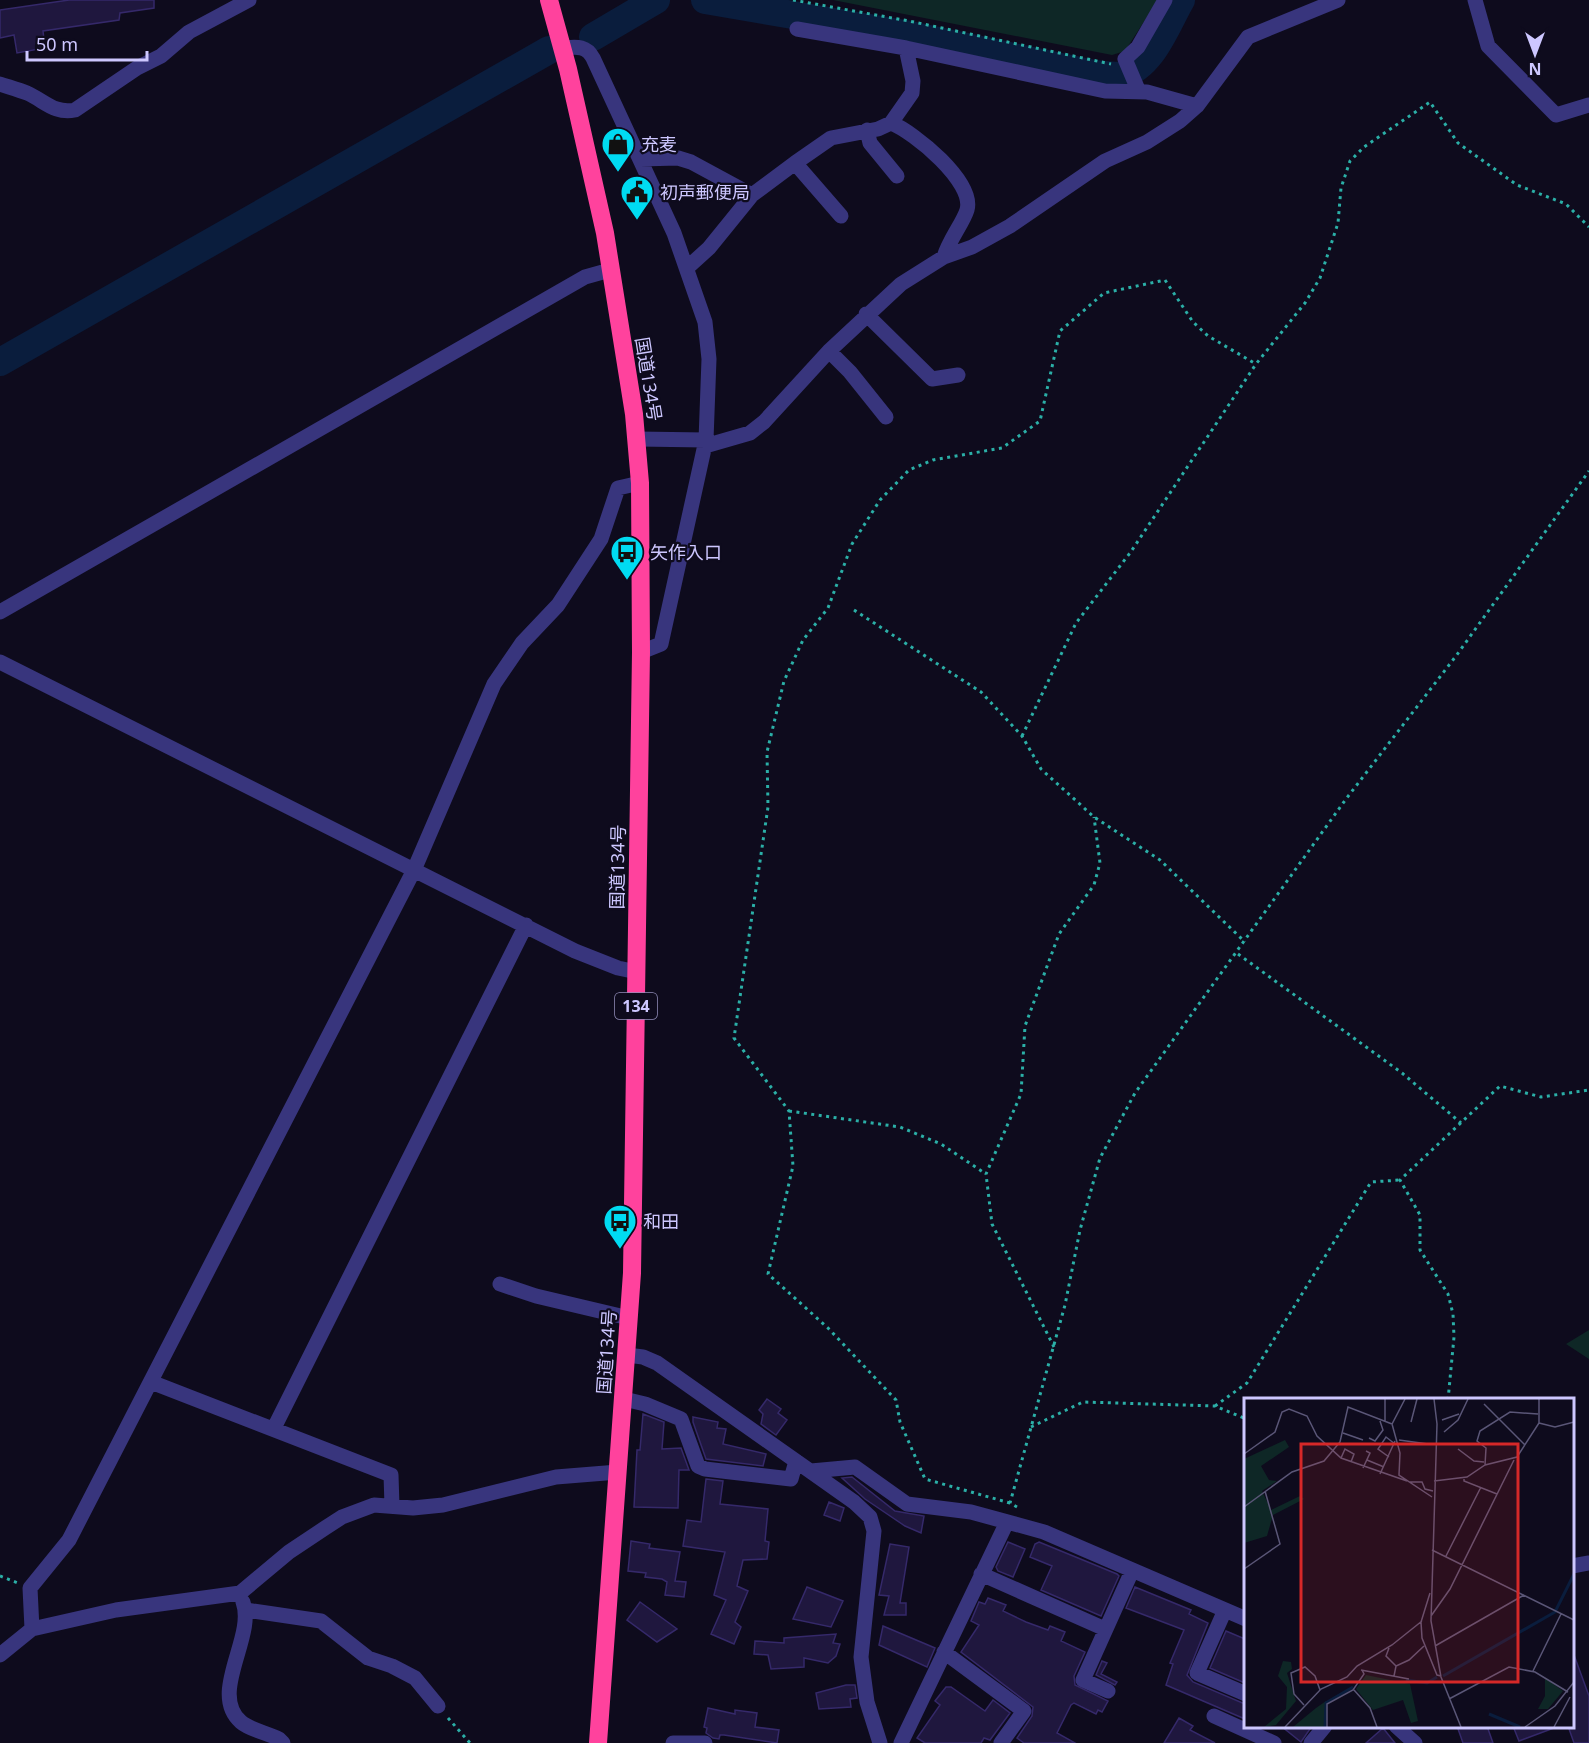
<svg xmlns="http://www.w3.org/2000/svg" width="1589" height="1743" font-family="'Noto Sans','Noto Sans JP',sans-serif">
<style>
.green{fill:#0e2726}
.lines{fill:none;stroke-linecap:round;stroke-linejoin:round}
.river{stroke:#0a1d3d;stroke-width:28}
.building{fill:#1f173e;stroke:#35296a;stroke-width:1.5}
.path{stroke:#2bafa7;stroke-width:3;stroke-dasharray:3 4.5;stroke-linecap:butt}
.minor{stroke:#38357d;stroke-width:15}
.highway{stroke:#ff429d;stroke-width:18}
.labels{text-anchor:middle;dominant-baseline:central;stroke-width:4.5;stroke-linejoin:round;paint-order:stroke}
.shield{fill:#0e0b1d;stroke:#948fbb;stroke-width:1.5}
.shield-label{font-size:16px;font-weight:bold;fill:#cdc7ff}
.poi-label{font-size:18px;fill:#cdc7ff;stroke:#0e0b1d;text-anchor:start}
.street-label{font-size:18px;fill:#cdc7ff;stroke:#0e0b1d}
.inset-river{fill:none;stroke:#0a1d3d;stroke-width:3}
.inset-road{fill:none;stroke:#5a5677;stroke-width:1.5}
.view{fill:#d62828;fill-opacity:0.15;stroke:#d62828;stroke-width:3}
.inset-edge{fill:none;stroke:#cdc7ff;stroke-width:3}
</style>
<rect width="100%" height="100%" fill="#0e0b1d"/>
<!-- green -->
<path class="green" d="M833 0H1158L1125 51 1112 55Z
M1589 1330V1359L1566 1344Z"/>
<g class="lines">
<!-- river -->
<path class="river" d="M705 0 905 34 1094 74C1102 74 1114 77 1122 75 1153 66 1166 26 1181 0
M593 37 656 0
M0 362 549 50"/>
</g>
<!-- building -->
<path class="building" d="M69 0H154V8L120 13 119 20 43 31 45 48 17 53 14 35 0 38V10Z
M767 1399 781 1409 778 1413 787 1420 776 1435 761 1424 763 1414 759 1410Z
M643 1414 664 1422 662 1449 681 1448 689 1470H679L678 1508 634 1507 637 1450H640Z
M693 1417 718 1422 717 1428 726 1429 723 1444 766 1454 763 1466 706 1459 693 1422Z
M852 1477 895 1511 924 1516 921 1533 905 1526 865 1499 842 1478Z
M706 1479 723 1481 720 1504 768 1509 765 1541 769 1542 767 1559 743 1560 737 1586 748 1591 735 1622 741 1627 734 1644 711 1634 726 1600 714 1595 725 1552 683 1546 687 1520 701 1522Z
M829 1502 844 1508 840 1521 824 1515Z
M631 1541 650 1544 649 1548 680 1552 675 1581 686 1582 684 1597 665 1595 667 1582 662 1579 645 1577 646 1573 628 1571Z
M1008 1542 1025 1549 1013 1577 998 1571 996 1567Z
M1039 1542 1117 1574 1119 1576 1101 1616 1041 1590 1052 1566 1030 1557 1035 1544Z
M890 1544 909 1547 900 1603H906V1615H884L889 1596 879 1595Z
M807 1587 843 1601 831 1627 793 1619Z
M1135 1587 1191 1610 1189 1614 1208 1623 1187 1675 1193 1682 1245 1704V1719L1166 1685 1173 1664 1170 1663 1184 1630 1126 1608Z
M988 1598 1006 1605 1003 1611 1026 1622 1048 1630 1050 1626 1065 1632 1061 1641 1085 1652 1074 1676 1075 1685 1108 1701 1102 1712 1098 1710 1096 1714 1074 1703 1071 1705 1057 1733 1075 1743H1024L1017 1738 1032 1716 1033 1707 961 1652 979 1625 971 1621 979 1602 985 1604Z
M640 1602 669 1623 677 1629 657 1642 627 1620Z
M883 1626 935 1648 927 1667 879 1645Z
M1226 1631 1245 1639V1683L1210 1668Z
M836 1634 833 1643 840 1644 836 1656 828 1663 804 1658V1667L771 1669 768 1655 754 1654 755 1641 784 1643V1638Z
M1574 1655 1589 1696V1743H1574L1568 1726H1572Z
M1102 1661 1107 1663 1101 1674 1117 1682 1115 1685 1096 1675Z
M846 1685H855L857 1698 850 1699 851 1707 819 1709 816 1693Z
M946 1687H951L985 1711 993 1700 1010 1713 990 1740 984 1738 981 1743H925L917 1738 940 1705 935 1701Z
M708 1708 735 1714V1710L757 1713 755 1727 779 1730 777 1743 724 1735H720L719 1739 713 1738 706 1733 707 1728 704 1727Z
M1179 1718 1193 1726 1190 1730 1215 1743H1164Z
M1281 1726H1312L1301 1742Z
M1457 1726H1487L1493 1743H1463Z
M1513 1726H1554V1728L1519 1741Z
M1383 1728 1395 1743H1366Z"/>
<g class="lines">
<!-- path -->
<path class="path" d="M793 0 909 21 1111 64
M854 610 981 692 1022 736 1041 769 1094 817 1160 860 1245 942
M1022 736 1076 623 1130 553 1256 364 1305 303 1320 278 1338 223 1341 188 1350 161 1364 147 1430 102 1458 143 1517 185 1566 204 1589 227
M1238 954 1402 1073 1461 1123
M789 1111 900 1127 941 1144 986 1174
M1054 1347 992 1224 986 1174 1021 1094 1025 1026 1059 934 1094 885 1100 863 1094 817
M1448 1400 1454 1337 1453 1314 1448 1294 1420 1250V1215L1400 1180 1500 1086 1541 1097 1589 1090
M1215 1406 1247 1383 1371 1182 1400 1180
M1031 1427 1083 1402 1215 1406 1246 1419
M1010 1503 925 1479 900 1422 896 1400 828 1328 768 1274 793 1166 789 1111 734 1038 768 807 767 752 784 681 803 640 828 608 852 544 880 500 909 470 933 460 1002 448 1040 421 1060 331 1104 293 1165 280 1193 322 1208 336 1256 364
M1017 1507 1010 1503 1065 1305 1080 1230 1100 1158 1135 1093 1346 799 1456 656 1589 471
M0 1576 18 1583
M448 1718 470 1743"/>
<!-- minor -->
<path class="minor" d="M1475 0 1488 46 1556 115 1589 105
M797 29 906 48 1105 91 1147 92 1197 106
M563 48C576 47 586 45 593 58L674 233 705 322 709 359 706 440 661 644 641 652
M0 84C9 87 19 90 27 93 45 101 54 114 75 110L137 68 161 56 189 32 249 0
M1139 92 1125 59 1138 47 1165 0
M891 123C914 132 975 182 967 210 963 223 949 240 944 257
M867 130 870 143 897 176
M640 159 678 158 691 162 752 195
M795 163 841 216
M687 268 709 248 752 195 795 163 831 138 878 129 891 123 912 93 913 81 906 48
M866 314 932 379 958 375
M829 351 850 372 886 417
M637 439 706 440
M705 446 750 433 764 422 829 351 901 284 944 257 972 247 1010 226 1105 161 1147 142 1180 121 1197 106 1248 37 1338 0
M0 612 585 277 610 270
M0 662 575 951 618 968 637 972
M500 1284 536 1296 629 1318
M627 1355 643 1357 657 1363 854 1502 870 1517 874 1531 861 1657 867 1702 880 1743
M151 1382 391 1475 392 1506
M624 1399 645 1404 681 1419 698 1466 705 1469 791 1479 796 1461
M274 1428 526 925
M811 1471 855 1467 907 1504 971 1512 1044 1532 1246 1619
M1572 1566 1589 1563
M981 1574 1105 1629
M243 1602C256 1637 208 1693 241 1722 250 1730 268 1733 279 1739L283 1743
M246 1610 321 1621 368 1658 392 1666 415 1678 438 1706
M1225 1610 1197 1673 1246 1694
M32 1629 30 1588 69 1540 414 870 494 684 522 643 558 605 601 539 618 488 640 483
M944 1652 1024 1711 1001 1743
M0 1655 32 1629 116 1610 240 1593 289 1552 325 1528 342 1517 374 1505 413 1508 443 1505 556 1477 618 1472
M1108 1691 1083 1680 1132 1571
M1214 1716 1274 1743
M1396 1726 1415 1743
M673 1743H705
M901 1743 1007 1522
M1311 1743 1325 1726"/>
<!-- highway -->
<path class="highway" d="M549 0 568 69 605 233 634 414 640 483 641 652 632 1273 598 1743"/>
</g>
<!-- icons -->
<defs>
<g id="shop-pin" transform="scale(1.725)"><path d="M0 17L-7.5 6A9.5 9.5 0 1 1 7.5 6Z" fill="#00dbf2" stroke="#0e0b1d"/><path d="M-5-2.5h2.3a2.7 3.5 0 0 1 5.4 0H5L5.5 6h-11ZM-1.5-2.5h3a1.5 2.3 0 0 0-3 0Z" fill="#111"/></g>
<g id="civic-pin" transform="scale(1.725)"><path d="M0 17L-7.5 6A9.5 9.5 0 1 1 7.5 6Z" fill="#00dbf2" stroke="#0e0b1d"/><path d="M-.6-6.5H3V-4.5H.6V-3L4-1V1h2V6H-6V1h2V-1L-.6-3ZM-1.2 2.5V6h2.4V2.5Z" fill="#111"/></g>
<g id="bus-pin" transform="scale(1.725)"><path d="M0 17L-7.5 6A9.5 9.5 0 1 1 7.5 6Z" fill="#00dbf2" stroke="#0e0b1d"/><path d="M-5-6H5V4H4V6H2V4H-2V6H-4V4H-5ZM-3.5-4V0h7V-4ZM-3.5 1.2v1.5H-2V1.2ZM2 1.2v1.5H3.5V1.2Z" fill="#111"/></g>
</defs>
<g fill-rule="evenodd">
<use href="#shop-pin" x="618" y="144"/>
<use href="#civic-pin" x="637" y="192"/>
<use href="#bus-pin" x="627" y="552"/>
<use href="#bus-pin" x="620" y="1221"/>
</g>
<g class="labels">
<!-- shield labels -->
<rect class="shield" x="615" y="993" width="42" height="26" rx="4.5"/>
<g class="shield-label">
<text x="636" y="1006">134</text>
</g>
<!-- poi labels -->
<g class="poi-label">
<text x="641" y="144">充麦</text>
<text x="660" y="192">初声郵便局</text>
<text x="650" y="552">矢作入口</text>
<text x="643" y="1221">和田</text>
</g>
<!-- street labels -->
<g class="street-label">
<text transform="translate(649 379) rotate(81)">国道134号</text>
<text transform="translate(617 867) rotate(-89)">国道134号</text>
<text transform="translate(606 1352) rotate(-86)">国道134号</text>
</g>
</g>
<!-- overview -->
<g transform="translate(1244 1398)">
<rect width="330" height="330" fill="#0e0b1d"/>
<path d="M41 42 45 49 17 68 25 82 33 83 18 93 27 112 56 98 60 101 29 117 23 138 0 145V61ZM39 263 47 264 48 271 43 275 52 303 32 327 20 329 42 311 43 289 34 278ZM122 277 166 286 174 323 167 325 159 302 129 312 112 291ZM301 280 319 293 304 311H294L301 298ZM82 303 80 329H49L72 310Z" fill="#0e2726"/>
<path class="inset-river" d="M199 278 311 214 330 176M162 282 183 285 193 279M245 316 276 329M81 329 82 305 109 289"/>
<path class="inset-road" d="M190 1 193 26 187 223 197 279 217 329M240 6 281 47M198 22 215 16M141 24V1M167 24 173 1M295 25 311 29 330 24M148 26 156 55 155 77 188 99M200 34 214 22 224 1M99 35 119 42M125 40 131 43 139 32 136 23M155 42 184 46M214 51 230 63 240 64M0 56 31 34 38 14 45 11 63 18 73 38 97 60 163 83M145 59 134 51 142 39 151 46M97 60 101 51 110 56 107 64M123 62 140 69M241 67 242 50 233 43 236 33 266 14 294 16M119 70 126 55 122 53M136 76 151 43M220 79V83L253 96M190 83 223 79 241 67 273 59 295 25V1M165 84H178L181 91 189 93M0 109 48 74 80 63 96 44 104 9 148 26 161 1M188 152 330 222M202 158 237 89M0 171 36 146 21 93M186 195 177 224 178 240 193 277 197 278M187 218 206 191 270 62M191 248 280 197M145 250 142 258 152 268M117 272 165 281M289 273 317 216M150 278 152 268 165 262 180 248M110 292 126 310 133 329M205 301 265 269 291 274 324 294M60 307 50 296 47 275 61 269 71 278 76 292M41 329 77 291 103 279 113 268 148 247 178 223M83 329V306L109 292 120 276 118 272M281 329 311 308 330 284M310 329 326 299"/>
<path class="view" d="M57 46H274V284H57Z"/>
<rect width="330" height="330" class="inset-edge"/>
</g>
<!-- north arrow -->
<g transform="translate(1535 54) rotate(180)" stroke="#0e0b1d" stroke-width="4.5" paint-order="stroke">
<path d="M0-4.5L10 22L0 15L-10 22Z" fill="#cdc7ff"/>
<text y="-9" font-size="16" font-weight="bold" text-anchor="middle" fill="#cdc7ff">N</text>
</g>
<!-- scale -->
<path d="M27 51v9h120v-9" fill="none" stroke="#cdc7ff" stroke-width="3"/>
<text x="36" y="51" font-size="18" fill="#cdc7ff" stroke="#0e0b1d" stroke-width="4.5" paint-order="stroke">50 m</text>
</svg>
